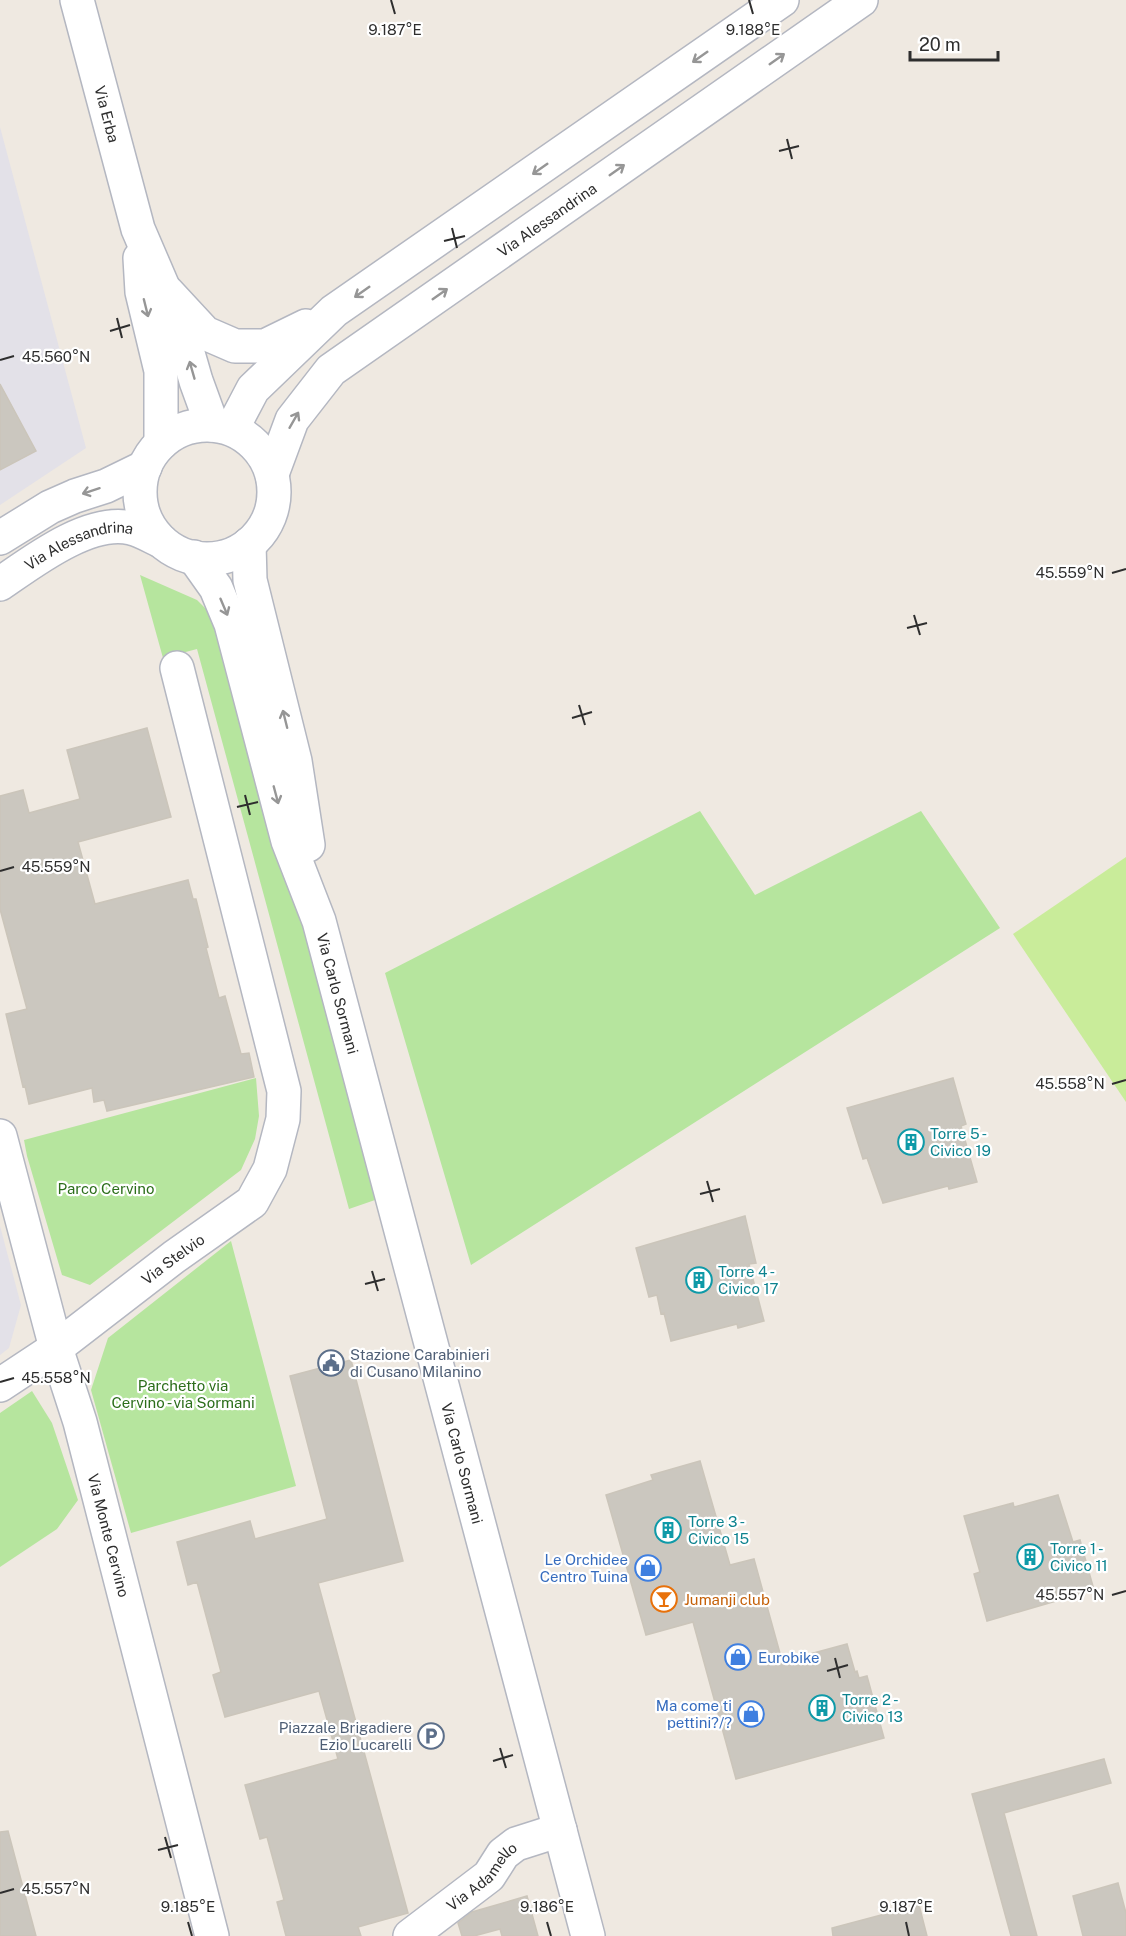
<svg xmlns="http://www.w3.org/2000/svg" width="1126" height="1936" font-family="'Public Sans',sans-serif">
<style>
.industrial{fill:#e3e1e8}
.green{fill:#b6e59e}
.pitch{fill:#c9ec9a}
.building{fill:#cbc7bf;stroke:#cbc5ba;stroke-width:1.5}
.lines{fill:none;stroke-linecap:round;stroke-linejoin:round}
.minor-casing{stroke:#b4b7c1;stroke-width:36}
.tertiary-casing{stroke:#b4b7c1;stroke-width:36}
.secondary-casing{stroke:#b4b7c1;stroke-width:36}
.minor{stroke:#fff;stroke-width:33}
.tertiary{stroke:#fff;stroke-width:33}
.secondary{stroke:#fff;stroke-width:33}
.oneway{stroke:#969696}
.ticks{fill:none;stroke:#2e2e2e;stroke-width:2}
.labels{text-anchor:middle;dominant-baseline:central;stroke-width:4.5;stroke-linejoin:round;paint-order:stroke}
.street-label{font-size:15px;fill:#2e2e2e;stroke:#fff}
.culture-label{font-size:15px;fill:#0d838f;stroke:#fff;text-anchor:start}
.park-label{font-size:15px;fill:#2c6e1b;stroke:#fff}
.service-label{font-size:15px;fill:#4e5e75;stroke:#fff;text-anchor:start}
.shop-label{font-size:15px;fill:#366cbe;stroke:#fff;text-anchor:end}
.food-label{font-size:15px;fill:#c56008;stroke:#fff;text-anchor:start}
.ticks-label{font-size:15px;text-anchor:middle;fill:#2e2e2e;stroke:#fff;stroke-width:4.5;stroke-linejoin:round;paint-order:stroke}
</style>
<rect width="100%" height="100%" fill="#efe9e1"/>
<!-- industrial -->
<path class="industrial" d="M0 127 86 448 0 505Z
M0 1226 21 1305 9 1348 0 1355Z"/>
<!-- green -->
<path class="green" d="M140 575 197 600 225 628 375 1200 349 1209 197 649 163 658Z
M700 811 755 895 921 811 1000 928 471 1265 385 973Z
M256 1078 259 1116 255 1139 241 1170 90 1285 62 1275 27 1156 24 1140Z
M231 1241 296 1486 131 1533 91 1390 108 1338Z
M32 1391 52 1423 78 1500 57 1529 0 1567V1413Z"/>
<!-- pitch -->
<path class="pitch" d="M1126 857V1102L1013 934Z"/>
<!-- building -->
<path class="building" d="M0 384 36 451 0 470Z
M147 728 171 817 78 842 95 904 188 880 193 899H196L208 947 206 948 219 998 225 996 241 1054 249 1053 254 1077 107 1111 104 1100 94 1102 92 1088 29 1104 25 1086 23 1087 6 1014 27 1009 0 909V796L23 790 29 813 80 799 67 750Z
M953 1078 966 1124 961 1126 977 1182 949 1189 948 1186 883 1203 867 1158 863 1159 847 1108Z
M745 1216 756 1263 749 1264 764 1321 738 1328 737 1324 671 1341 664 1313 661 1314 657 1295 649 1297 636 1248Z
M351 1360 403 1561 318 1583 408 1913 358 1927 361 1936H286L277 1902 284 1900 267 1837 260 1839 245 1785 338 1759 319 1691 225 1717 213 1675 221 1672 197 1582 188 1585 177 1542 250 1521 255 1539 327 1519 290 1376Z
M700 1461 730 1565 754 1559 781 1657 783 1656 784 1661 847 1644 855 1672 857 1671 859 1678 867 1676 884 1738 736 1779 693 1622 646 1635 606 1495 653 1480 651 1475Z
M1058 1495 1073 1542 1080 1540 1094 1590 987 1621 974 1574 980 1572 964 1516 1013 1503 1014 1507Z
M1104 1759 1111 1783 1004 1813 1037 1936H1011L972 1794Z
M8 1831 36 1936H0V1832Z
M1118 1883 1126 1913V1936H1083L1073 1896Z
M527 1896 538 1936H502L500 1929 474 1936H462L458 1923 472 1912Z
M919 1905 927 1936H833L832 1928Z"/>
<g class="lines">
<!-- minor casing -->
<g class="minor-casing">
<g id="minor">
<path id="s1" d="M0 1136 56 1348 80 1422 212 1936"/>
<path id="s2" d="M0 1385 56 1348 174 1257 252 1202 270 1169 283 1119 284 1091 177 668"/>
<path id="s3" d="M410 1936 489 1876 503 1854 516 1844 560 1830"/>
</g>
</g>
<!-- tertiary casing -->
<g class="tertiary-casing">
<g id="tertiary">
<path d="M167 292 205 333 235 346H265L306 326"/>
<path d="M232 429 253 389 334 311 782 0"/>
<path id="s4" d="M272 474 292 420 331 370 861 0"/>
<path d="M0 538 50 507 75 496 106 486 145 467"/>
<path id="s5" d="M0 584C32 562 89 518 131 528 141 530 152 537 161 541"/>
</g>
</g>
<!-- secondary casing -->
<g class="secondary-casing">
<g id="secondary">
<path id="s6" d="M77 0 138 229 181 329 196 381 212 425"/>
<path d="M140 258 142 292 161 371V443"/>
<circle cx="207" cy="492" r="67"/>
<path d="M249 544 250 580 295 761 308 845"/>
<path id="s7" d="M194 557 216 588 231 624 288 841 319 921 588 1936"/>
</g>
</g>
<!-- minor -->
<use href="#minor" class="minor"/>
<!-- tertiary -->
<use href="#tertiary" class="tertiary"/>
<!-- secondary -->
<use href="#secondary" class="secondary"/>
</g>
<!-- one-way arrows -->
<defs><path id="oneway-shaft" d="M-6 0H5M1.5-3L5.5 0L1.5 3" fill="none" stroke-width="1.6" stroke-linecap="round" stroke-linejoin="round" transform="scale(1.5)"/></defs>
<g class="oneway">
<use href="#oneway-shaft" transform="translate(700 57) rotate(145)"/>
<use href="#oneway-shaft" transform="translate(777 59) rotate(-35)"/>
<use href="#oneway-shaft" transform="translate(540 169) rotate(145)"/>
<use href="#oneway-shaft" transform="translate(617 170) rotate(-35)"/>
<use href="#oneway-shaft" transform="translate(362 292) rotate(145)"/>
<use href="#oneway-shaft" transform="translate(440 294) rotate(-35)"/>
<use href="#oneway-shaft" transform="translate(146 308) rotate(76)"/>
<use href="#oneway-shaft" transform="translate(192 370) rotate(-106)"/>
<use href="#oneway-shaft" transform="translate(294 420) rotate(-60)"/>
<use href="#oneway-shaft" transform="translate(91 491) rotate(162)"/>
<use href="#oneway-shaft" transform="translate(224 607) rotate(67)"/>
<use href="#oneway-shaft" transform="translate(285 719) rotate(-104)"/>
<use href="#oneway-shaft" transform="translate(276 795) rotate(75)"/>
</g>
<!-- ticks -->
<path class="ticks" d="M391 0 395 14M749 0 753 14M787 139 792 159M779 151 799 146M452 228 457 248M444 241 465 236M117 318 122 338M110 331 130 325M0 360 14 356M1112 573 1126 569M914 615 920 635M907 628 927 623M579 705 585 725M572 718 592 712M245 795 250 815M237 807 258 802M0 871 14 867M1112 1084 1126 1080M707 1181 713 1202M700 1194 720 1189M372 1271 378 1291M365 1284 385 1279M0 1382 14 1378M1112 1595 1126 1591M835 1658 840 1678M827 1671 848 1665M500 1748 506 1768M493 1761 513 1755M165 1837 171 1858M158 1850 178 1845M0 1893 14 1889M188 1922 192 1936M547 1922 551 1936M906 1922 909 1936"/>
<!-- icons -->
<defs>
<g id="building-ring" transform="scale(1.35)"><circle r="9.5" fill="#fff" stroke="#0f9aa8" stroke-width="1.5"/><path d="M-4-6H4V6H1V3H-1V6H-4ZM-2.5-4.3h1.7v1.8h-1.7ZM.8-4.3h1.7v1.8H.8ZM-2.5-1h1.7V.8h-1.7ZM.8-1h1.7V.8H.8Z" fill="#0f9aa8"/></g>
<g id="civic-ring" transform="scale(1.35)"><circle r="9.5" fill="#fff" stroke="#5c6f8a" stroke-width="1.5"/><path d="M-.6-6.5H3V-4.5H.6V-3L4-1V1h2V6H-6V1h2V-1L-.6-3ZM-1.2 2.5V6h2.4V2.5Z" fill="#5c6f8a"/></g>
<g id="shop-ring" transform="scale(1.35)"><circle r="9.5" fill="#fff" stroke="#3f7fe0" stroke-width="1.5"/><path d="M-5-2.5h2.3a2.7 3.5 0 0 1 5.4 0H5L5.5 6h-11ZM-1.5-2.5h3a1.5 2.3 0 0 0-3 0Z" fill="#3f7fe0"/></g>
<g id="bar-ring" transform="scale(1.35)"><circle r="9.5" fill="#fff" stroke="#e8710a" stroke-width="1.5"/><path d="M-6-5H6L.8 .8V4.5H3.5V6h-7V4.5H-.8V.8Z" fill="#e8710a"/></g>
<g id="parking-ring" transform="scale(1.35)"><circle r="9.5" fill="#fff" stroke="#5c6f8a" stroke-width="1.5"/><path d="M-3.5-5.5H1a3.5 3.5 0 0 1 0 7H-1V5.5H-3.5ZM-1-3.4V-.6H.8a1.4 1.4 0 0 0 0-2.8Z" fill="#5c6f8a"/></g>
</defs>
<g fill-rule="evenodd">
<use href="#building-ring" x="911" y="1142"/>
<use href="#building-ring" x="699" y="1280"/>
<use href="#civic-ring" x="331" y="1363"/>
<use href="#building-ring" x="668" y="1530"/>
<use href="#building-ring" x="1030" y="1557"/>
<use href="#shop-ring" x="648" y="1568"/>
<use href="#bar-ring" x="664" y="1599"/>
<use href="#shop-ring" x="738" y="1657"/>
<use href="#building-ring" x="822" y="1708"/>
<use href="#shop-ring" x="751" y="1714"/>
<use href="#parking-ring" x="431" y="1736"/>
</g>
<g class="labels">
<!-- street labels -->
<g class="street-label">
<text stroke="none"><textPath href="#s6" startOffset="118">Via Erba</textPath></text>
<text stroke="none"><textPath href="#s4" startOffset="384">Via Alessandrina</textPath></text>
<text stroke="none"><textPath href="#s5" startOffset="90">Via Alessandrina</textPath></text>
<text stroke="none"><textPath href="#s7" startOffset="462">Via Carlo Sormani</textPath></text>
<text stroke="none"><textPath href="#s2" startOffset="214">Via Stelvio</textPath></text>
<text stroke="none"><textPath href="#s7" startOffset="948">Via Carlo Sormani</textPath></text>
<text stroke="none"><textPath href="#s1" startOffset="414">Via Monte Cervino</textPath></text>
<text stroke="none"><textPath href="#s3" startOffset="94">Via Adamello</textPath></text>
</g>
<!-- culture labels -->
<g class="culture-label">
<text x="930" y="1133">Torre 5 -<tspan x="930" dy="17">Civico 19</tspan></text>
<text x="718" y="1271">Torre 4 -<tspan x="718" dy="17">Civico 17</tspan></text>
<text x="688" y="1521">Torre 3 -<tspan x="688" dy="17">Civico 15</tspan></text>
<text x="1050" y="1548">Torre 1 -<tspan x="1050" dy="17">Civico 11</tspan></text>
<text x="842" y="1699">Torre 2 -<tspan x="842" dy="17">Civico 13</tspan></text>
</g>
<!-- park labels -->
<g class="park-label">
<text x="106" y="1188">Parco Cervino</text>
<text x="183" y="1385">Parchetto via<tspan x="183" dy="17">Cervino - via Sormani</tspan></text>
</g>
<!-- service labels -->
<g class="service-label">
<text x="350" y="1354">Stazione Carabinieri<tspan x="350" dy="17">di Cusano Milanino</tspan></text>
<text x="412" y="1727" text-anchor="end">Piazzale Brigadiere<tspan x="412" dy="17">Ezio Lucarelli</tspan></text>
</g>
<!-- shop labels -->
<g class="shop-label">
<text x="628" y="1559">Le Orchidee<tspan x="628" dy="17">Centro Tuina</tspan></text>
<text x="758" y="1657" text-anchor="start">Eurobike</text>
<text x="732" y="1705">Ma come ti<tspan x="732" dy="17">pettini?/?</tspan></text>
</g>
<!-- food labels -->
<g class="food-label">
<text x="684" y="1599">Jumanji club</text>
</g>
</g>
<g class="ticks-label">
<text x="395" y="35">9.187°E</text>
<text x="753" y="35">9.188°E</text>
<text x="56" y="362">45.560°N</text>
<text x="1070" y="578">45.559°N</text>
<text x="56" y="872">45.559°N</text>
<text x="1070" y="1089">45.558°N</text>
<text x="56" y="1383">45.558°N</text>
<text x="1070" y="1600">45.557°N</text>
<text x="56" y="1894">45.557°N</text>
<text x="188" y="1912">9.185°E</text>
<text x="547" y="1912">9.186°E</text>
<text x="906" y="1912">9.187°E</text>
</g>
<!-- scale -->
<path d="M910 51v9h88v-9" fill="none" stroke="#2e2e2e" stroke-width="3"/>
<text x="919" y="51" font-size="18" fill="#2e2e2e" stroke="#ffffff" stroke-width="4.5" paint-order="stroke">20 m</text>
</svg>
